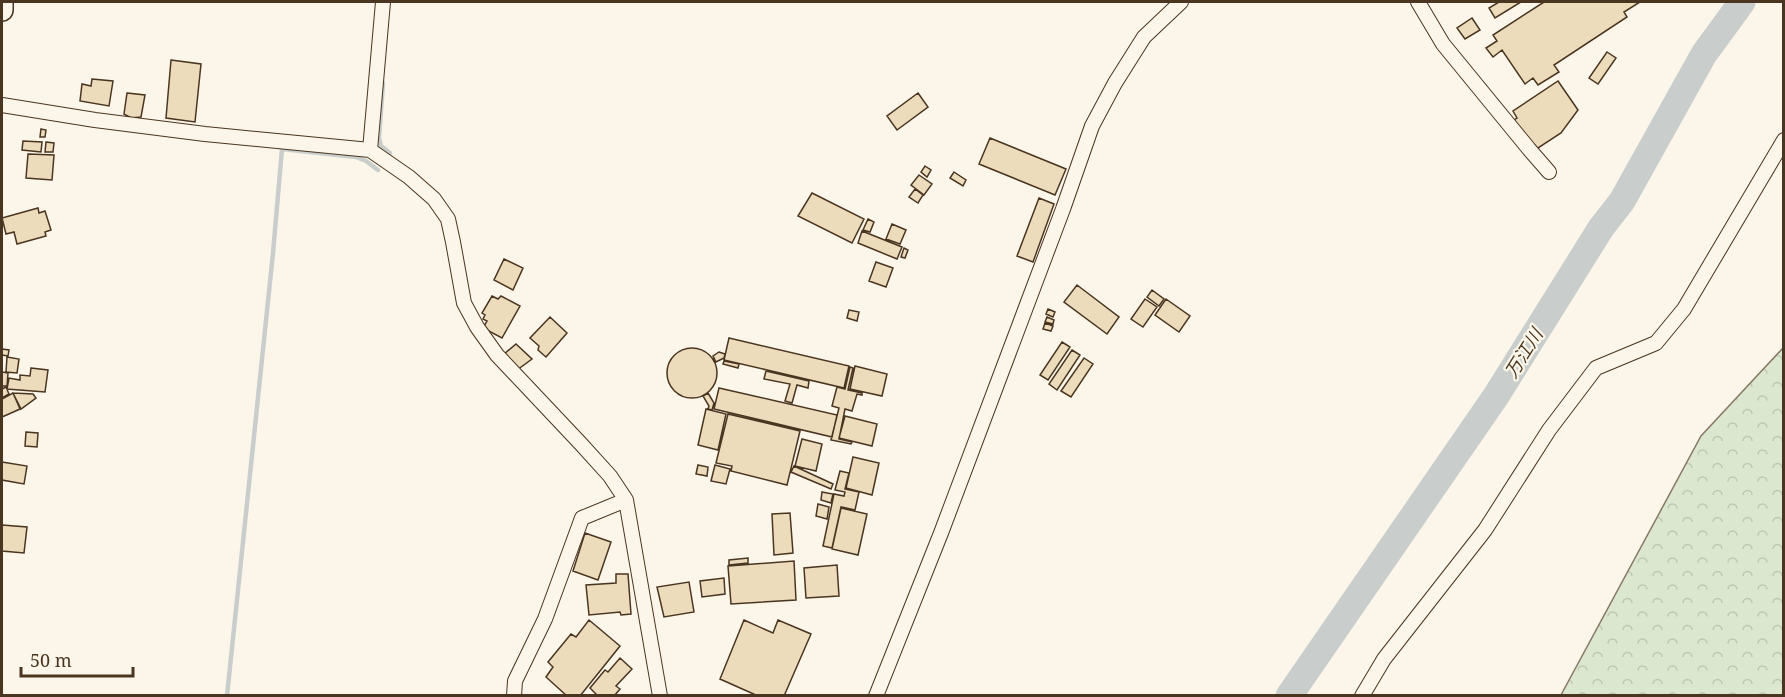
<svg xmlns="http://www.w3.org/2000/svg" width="1785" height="697" font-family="'Noto Serif','Noto Sans JP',serif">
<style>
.forest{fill:url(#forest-crowns);stroke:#887966;stroke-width:1.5}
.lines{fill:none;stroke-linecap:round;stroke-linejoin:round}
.stream{stroke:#c9cecd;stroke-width:4.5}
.river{stroke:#c9cecd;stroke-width:27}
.building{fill:#ecdcbc;stroke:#4a3520;stroke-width:1.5}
.street-casing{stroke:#4a3520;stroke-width:16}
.primary-casing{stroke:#4a3520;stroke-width:24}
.street{stroke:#fbf6e9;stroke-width:14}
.primary{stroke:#fbf6e9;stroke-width:21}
.labels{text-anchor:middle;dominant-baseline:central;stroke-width:4.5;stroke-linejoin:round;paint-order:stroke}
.water-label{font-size:18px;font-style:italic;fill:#4a3520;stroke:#fbf6e9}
</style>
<defs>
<pattern id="forest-crowns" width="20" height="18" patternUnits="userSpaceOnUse" patternTransform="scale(1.5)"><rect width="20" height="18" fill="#dce7d0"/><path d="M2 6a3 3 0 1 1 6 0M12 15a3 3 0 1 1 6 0" fill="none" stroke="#bec7b2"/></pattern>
</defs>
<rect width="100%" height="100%" fill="#fbf6e9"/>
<!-- forest -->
<path class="forest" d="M1783 348V695H1561L1701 436Z"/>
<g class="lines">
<!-- stream -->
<path class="stream" d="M383 83 379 138 381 146 390 153
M227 696 273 253 282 149 356 157 366 161 378 170"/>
<!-- river -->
<path class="river" d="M1289 696 1496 396 1601 228 1622 201 1704 54 1742 2"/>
</g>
<!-- building -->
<path class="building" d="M1499 2H1521L1495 18 1489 8Z
M1544 2H1640L1624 12 1627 17 1554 65 1559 72 1538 85 1533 78 1525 84 1502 50 1493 57 1486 48 1497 41 1493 35Z
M1472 18 1480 30 1465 39 1457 28Z
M1607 52 1616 58 1598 84 1589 78Z
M171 60 201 64 195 122 166 118Z
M92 79 113 81 109 106 80 101 82 84 91 86Z
M1558 81 1578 110 1561 133 1535 150 1514 120 1517 118 1513 111Z
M127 93 145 95 141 117 131 118 124 114Z
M918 93 928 107 897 130 887 116Z
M41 129 46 130 45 137H40Z
M990 138 1066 169 1055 195 979 164Z
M23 141 42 142 41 152 22 150Z
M46 142 54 143 53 152H45Z
M28 154 54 155 52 180 26 178Z
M925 166 931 170 927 177 921 172Z
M954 172 966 180 963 186 950 178Z
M919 175 932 184 924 195 911 185Z
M915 189 923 195 918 203 909 197Z
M812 193 864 219 852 243 798 216Z
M1039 198 1054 204 1033 262 1017 256Z
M38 208 39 213 45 211 51 230 45 232 46 236 17 244 14 232 6 234 2 218Z
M868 219 874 222 870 232 863 230Z
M892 224 906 230 900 244 886 239Z
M862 231 902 247 897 259 858 243Z
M904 248 908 250 905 258 901 257Z
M504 259 523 268 513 290 494 280Z
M876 262 893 268 886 287 869 281Z
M1077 285 1119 317 1107 334 1064 302Z
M1152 290 1164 299 1159 306 1147 297Z
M492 296 498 299 501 296 520 306 502 338 483 328 487 321 483 319 485 315 482 313Z
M1145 299 1157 307 1143 327 1131 319Z
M1166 299 1190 316 1179 332 1155 315Z
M1048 309 1055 312 1053 317 1046 314Z
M849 310 859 312 857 321 847 318Z
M550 317 567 333 546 357 538 350 539 346 530 338Z
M1047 317 1054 320 1053 324 1045 322Z
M1045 323 1053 326 1051 331 1043 329Z
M729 338 849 366 844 388 724 360Z
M1062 342 1070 347 1048 380 1040 375Z
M516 344 532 359 517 370 504 354Z
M667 373a25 25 0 1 1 50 0a25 25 0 1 1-50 0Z
M2 349 9 350 8 356 2 355Z
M1072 350 1080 355 1057 390 1049 384Z
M719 352 725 354 724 358 716 362 713 356Z
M7 357 19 359 17 373 6 372Z
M1084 358 1093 364 1071 397 1061 391Z
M724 361 739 364 738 368 723 364Z
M855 366 887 374 882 396 850 389Z
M850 367 853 368 848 390 862 393V395L857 394 852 411 845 409 839 439 852 442 851 444 831 440 839 408 832 406 837 387 845 389Z
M31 368 48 370 45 392 7 389 9 378 20 380V375L30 376Z
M766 371 809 381 808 388 797 385 792 403 785 401 790 384 764 379Z
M2 372 8 373 7 386H2Z
M6 387 9 394 2 398V389Z
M719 388 837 415 832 437 714 409Z
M13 393 20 409 2 417V399Z
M13 393 33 394 36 398 21 409Z
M708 393 714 403 712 410 708 409 709 406 703 396Z
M706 409 726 414 718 450 698 445Z
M728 414 800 431 787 485 731 471 732 466 716 463Z
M845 416 877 424 872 446 839 438Z
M26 432 38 433 37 447 25 446Z
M802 439 822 444 816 471 795 466Z
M853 457 879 463 872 495 846 488Z
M2 462 27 466 24 484 2 480Z
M698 465 708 467 707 476 696 474Z
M715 465 730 469 726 484 711 481Z
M794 466 833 484 831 489 791 472Z
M840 471 849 473 845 489 859 492 855 510 841 507 832 548 823 546 834 494 844 496 845 492 835 490Z
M822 492 833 494 831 503 821 500Z
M818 504 829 507 827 519 816 516Z
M841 508 867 514 858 555 832 549Z
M790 513 793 553 774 555 772 514Z
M2 525 27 527 24 553 2 551Z
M585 533 611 542 598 580 573 571Z
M748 558V563L729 565V560Z
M794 561 796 600 731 604 728 566Z
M837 565 839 596 806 598 804 568Z
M616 574H628L631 614 621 615 620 612 589 615 586 585 616 583Z
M724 578 725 594 702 597 700 581Z
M689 582 694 612 664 617 657 587Z
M589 620 620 646 580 696H567L546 677 553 667 548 662 571 634 576 637Z
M744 620 773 633 778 620 811 634 784 696H758L720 679Z
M620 658 632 669 616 686 620 689 614 696H598L590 688 605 670 608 672Z"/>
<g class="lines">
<!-- street casing -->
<g class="street-casing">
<path id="street" d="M1418 2 1443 44 1529 149 1549 172
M2 105 95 120 205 134 370 150 409 177 434 199 448 219 453 242 464 303 477 327 497 355 581 444 610 476 626 500 660 696
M370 150 383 2
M514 696 515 681 545 619 582 518 626 500
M876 696 941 533 1063 209 1092 126 1115 83 1144 37 1181 2
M1362 696 1384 659 1485 530 1549 430 1596 368 1656 343 1684 309 1784 140"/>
</g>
<!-- primary casing -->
<g class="primary-casing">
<path id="primary" d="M2 10V2"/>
</g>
<!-- street -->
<use href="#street" class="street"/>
<!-- primary -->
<use href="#primary" class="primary"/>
</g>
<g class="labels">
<!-- water labels -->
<g class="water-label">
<text transform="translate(1523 353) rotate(-58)">万江川</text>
</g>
</g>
<!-- border -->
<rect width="1785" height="697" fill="none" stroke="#4a3520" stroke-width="6"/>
<!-- scale -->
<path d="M21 667v9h112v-9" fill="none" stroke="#4a3520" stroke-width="3"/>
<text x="30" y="667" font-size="18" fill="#4a3520" stroke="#fbf6e9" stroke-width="4.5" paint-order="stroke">50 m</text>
</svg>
